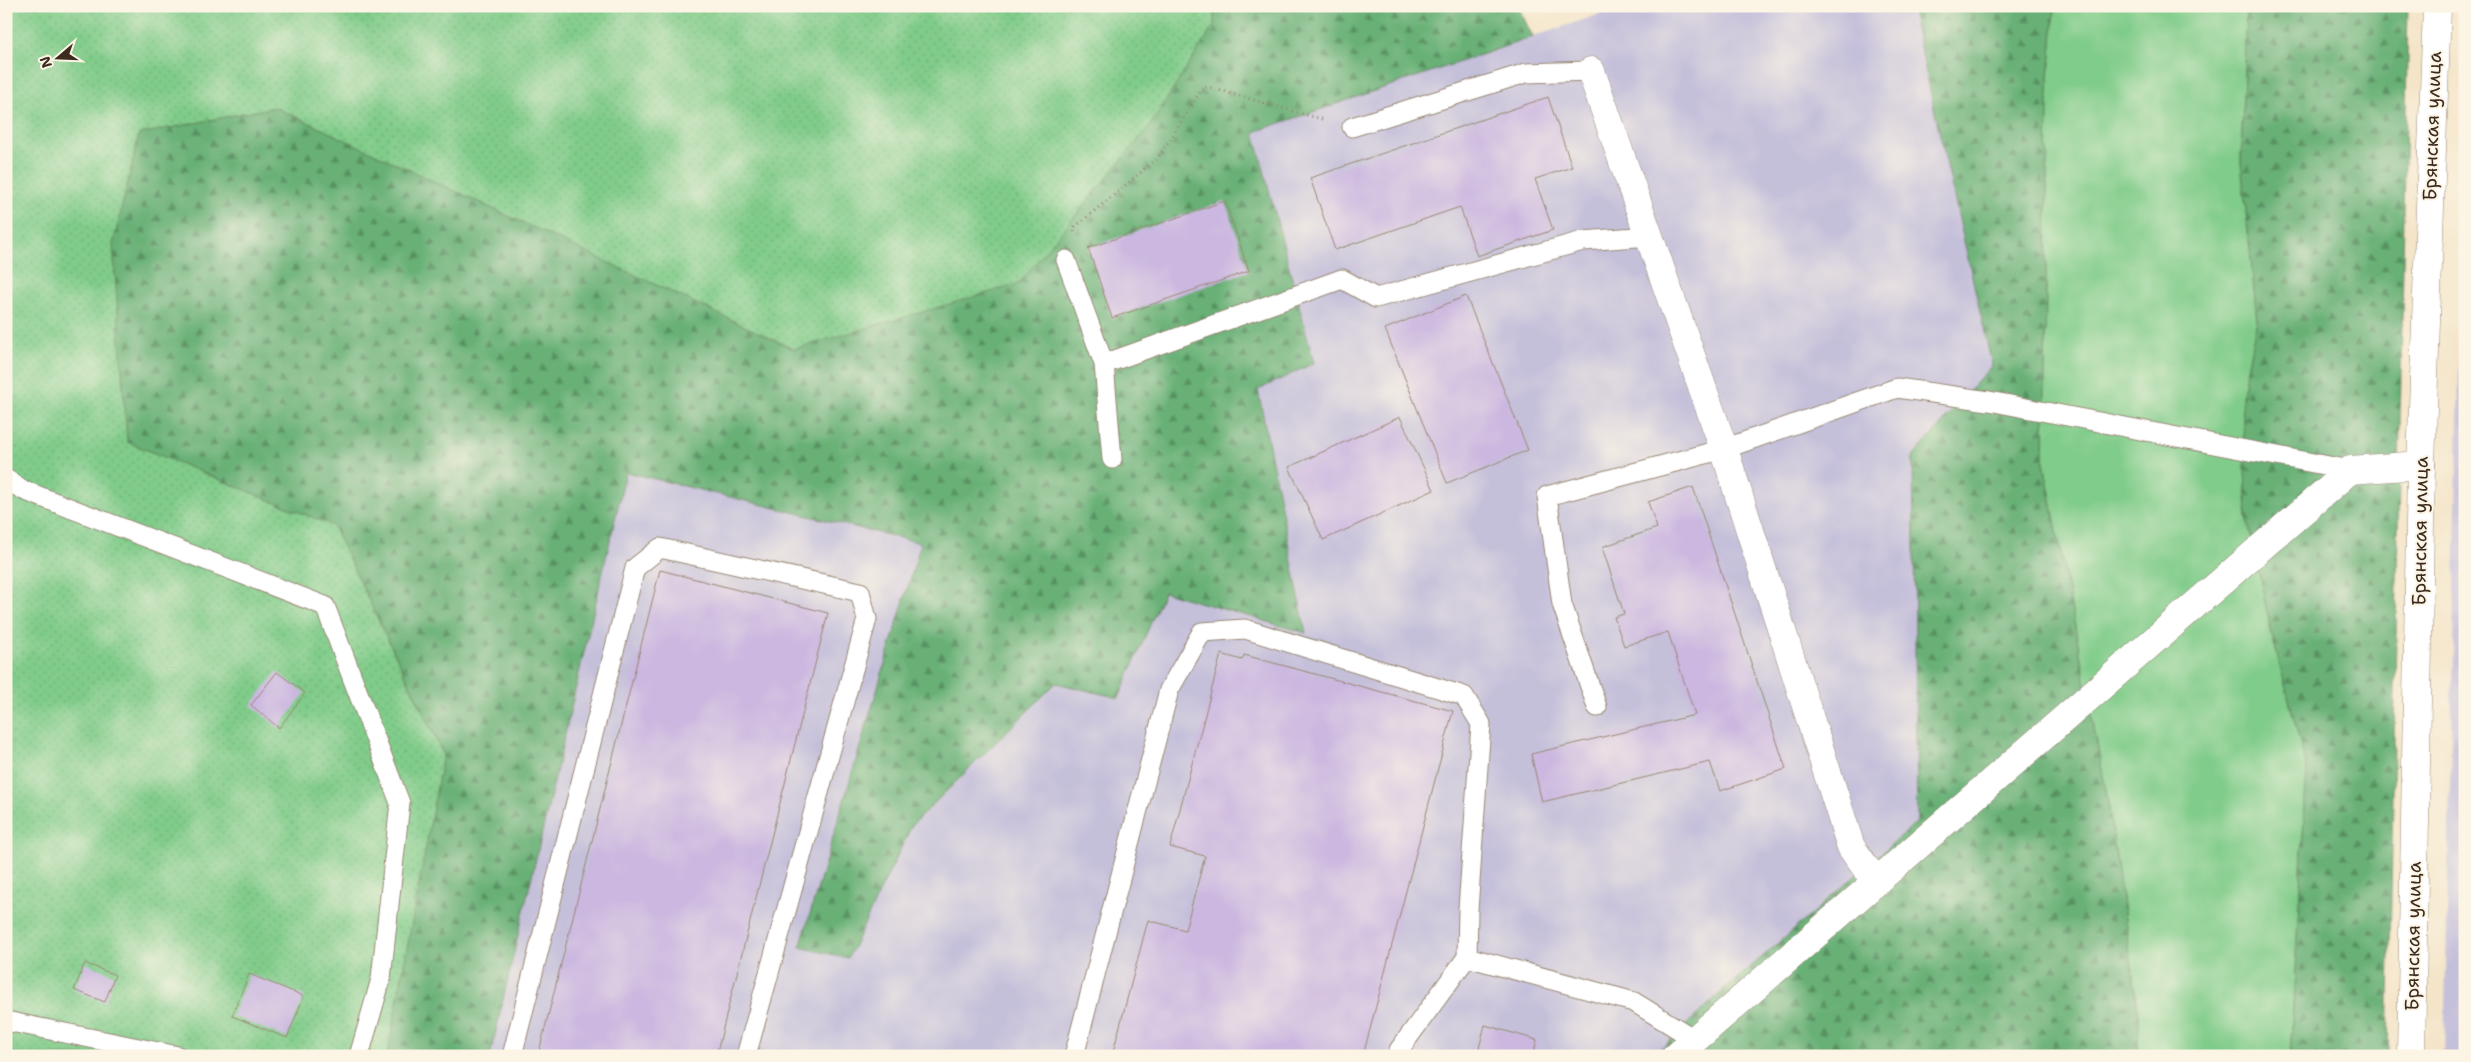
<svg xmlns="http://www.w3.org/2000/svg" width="2471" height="1062" font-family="'Shantell Sans',sans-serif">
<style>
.industrial{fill:#c5c0da}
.grass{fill:#80cc8a;stroke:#5e7b54}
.forest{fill:url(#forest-firs);stroke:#526d4a}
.garden{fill:url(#garden-dots);stroke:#5e7b54}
.building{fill:#cbb7e0}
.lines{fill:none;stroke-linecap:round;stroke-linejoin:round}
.lane-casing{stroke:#988874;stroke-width:21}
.street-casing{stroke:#988874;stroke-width:29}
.secondary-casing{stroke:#988874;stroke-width:29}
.path{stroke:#988874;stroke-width:3;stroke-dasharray:1 4;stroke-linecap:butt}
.lane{stroke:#fff;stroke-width:19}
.street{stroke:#fff;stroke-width:28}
.secondary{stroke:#fff;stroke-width:28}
.labels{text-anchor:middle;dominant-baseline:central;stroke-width:4;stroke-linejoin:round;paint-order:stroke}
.street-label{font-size:19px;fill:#3b2a1e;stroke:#fcf5e5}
</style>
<defs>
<pattern id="forest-firs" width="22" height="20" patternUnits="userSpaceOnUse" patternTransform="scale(1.25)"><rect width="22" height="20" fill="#68b076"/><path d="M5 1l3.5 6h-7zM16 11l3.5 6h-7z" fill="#578f60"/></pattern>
<pattern id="garden-dots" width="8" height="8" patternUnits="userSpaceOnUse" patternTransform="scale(1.25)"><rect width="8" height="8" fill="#80cc8a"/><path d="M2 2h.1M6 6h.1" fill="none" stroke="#70af77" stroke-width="1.8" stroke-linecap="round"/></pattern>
</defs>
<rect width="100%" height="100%" fill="#fcf5e5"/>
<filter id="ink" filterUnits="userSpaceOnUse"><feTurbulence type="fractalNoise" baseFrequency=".02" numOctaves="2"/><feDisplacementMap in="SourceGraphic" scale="10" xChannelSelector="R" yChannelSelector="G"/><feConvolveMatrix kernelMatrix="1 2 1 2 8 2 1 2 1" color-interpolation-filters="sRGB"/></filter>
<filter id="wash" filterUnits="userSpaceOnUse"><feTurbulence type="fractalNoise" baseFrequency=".0096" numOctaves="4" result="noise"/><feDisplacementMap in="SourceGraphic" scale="20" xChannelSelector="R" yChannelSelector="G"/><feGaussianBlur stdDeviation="1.12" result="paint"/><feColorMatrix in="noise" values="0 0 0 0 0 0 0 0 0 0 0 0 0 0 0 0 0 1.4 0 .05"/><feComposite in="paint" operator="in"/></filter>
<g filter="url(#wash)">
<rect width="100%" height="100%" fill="#f4e5c9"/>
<!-- industrial -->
<path class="industrial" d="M1624 6H1911L1992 365 1913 457 1917 822 1715 998 1653 1056H490L626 472 921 543 800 946 848 958 912 825 1056 683 1119 698 1164 592 1306 632 1258 389 1314 363 1254 131Z
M2465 95V1056H2444Z"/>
<!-- grass -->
<path class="grass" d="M2055 6H2246L2241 162 2257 320 2242 394 2247 517 2271 631 2307 769 2290 1056H2138L2139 1017 2108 802 2044 463 2048 90Z"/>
<!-- forest -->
<path class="forest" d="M1214 6H1518L1533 37 1254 132 1314 363 1258 390 1306 633 1164 592 1119 698 1056 683 912 825 848 958 800 947 921 543 626 472 490 1056H387L443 753 333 526 127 442 113 245 139 134 275 107 794 349 1214 25Z
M1911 6H2055L2048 90 2044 463 2108 802 2139 1017 2138 1056H1653L1715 998 1917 822 1913 457 1992 365Z
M2246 6H2408L2388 1056H2290L2307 769 2271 631 2247 517 2242 394 2257 320 2241 162Z"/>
<!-- garden -->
<path class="garden" d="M6 6H1214V25L1149 127 1018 284 794 349 275 107 139 134 113 245 127 442 333 526 443 754 387 1056H6Z"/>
<g id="blocks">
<!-- building -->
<path class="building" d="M1548 97 1572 167 1535 179 1553 230 1477 256 1460 207 1335 250 1310 178Z
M1225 201 1249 271 1112 318 1088 248Z
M1466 296 1528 450 1447 483 1385 329Z
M1400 417 1434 490 1323 540 1289 467Z
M1693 487 1786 769 1720 791 1710 762 1542 802 1531 754 1695 715 1668 632 1624 646 1614 617 1624 614 1602 547 1657 528 1648 502Z
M660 570 828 613 716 1056H538Z
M1221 654 1242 660 1244 655 1453 711 1363 1056H1112L1148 920 1185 930 1205 856 1170 847Z
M277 672 305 693 279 728 251 705Z
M85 963 115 975 105 1002 74 990Z
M249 974 304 996 287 1038 232 1016Z
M1485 1025 1537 1040 1533 1056H1477Z"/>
</g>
</g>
<g filter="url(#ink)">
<use href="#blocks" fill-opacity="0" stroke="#988874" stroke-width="1"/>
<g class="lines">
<!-- lane casing -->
<g class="lane-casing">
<path id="lane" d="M1352 127 1526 73 1591 71
M1066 260 1104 364 1112 459
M1104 364 1342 279 1376 298 1583 241 1649 236
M6 479 23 490 325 606 400 803 381 979 359 1056
M1597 707 1562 604 1547 496 1724 449 1897 388 1989 401 2350 470
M6 1021 178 1056
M512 1056 635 568 660 548 860 592 867 619 746 1056
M1074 1056 1169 690 1202 632 1245 629 1464 696 1481 724 1468 910 1467 957 1634 1002 1694 1039
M1398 1056 1399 1050 1467 957"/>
</g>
<!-- street casing -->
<g class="street-casing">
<path id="street" d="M1591 71 1724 449 1851 847 1876 882
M1676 1056 2350 470 2421 465"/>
</g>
<!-- secondary casing -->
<g class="secondary-casing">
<path id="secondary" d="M2411 1056 2421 465 2437 6"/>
</g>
<!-- path -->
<path class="path" d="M1074 232 1075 227 1158 158 1204 86 1325 120"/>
<!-- lane -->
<use href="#lane" class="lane"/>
<!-- street -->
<use href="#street" class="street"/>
<!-- secondary -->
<use href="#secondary" class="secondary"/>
</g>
</g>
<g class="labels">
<!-- street labels -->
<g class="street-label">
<text transform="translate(2432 126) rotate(-88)">Брянская улица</text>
<text transform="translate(2420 531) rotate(-89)">Брянская улица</text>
<text transform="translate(2413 936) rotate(-89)">Брянская улица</text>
</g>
</g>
<!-- margin -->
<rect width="2471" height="1062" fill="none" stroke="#fcf5e5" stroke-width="25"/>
<!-- north arrow -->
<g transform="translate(58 58) rotate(251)" stroke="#fcf5e5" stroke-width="4" paint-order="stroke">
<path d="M0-4L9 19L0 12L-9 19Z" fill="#3b2a1e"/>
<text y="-8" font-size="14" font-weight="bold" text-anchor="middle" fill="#3b2a1e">N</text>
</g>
</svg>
